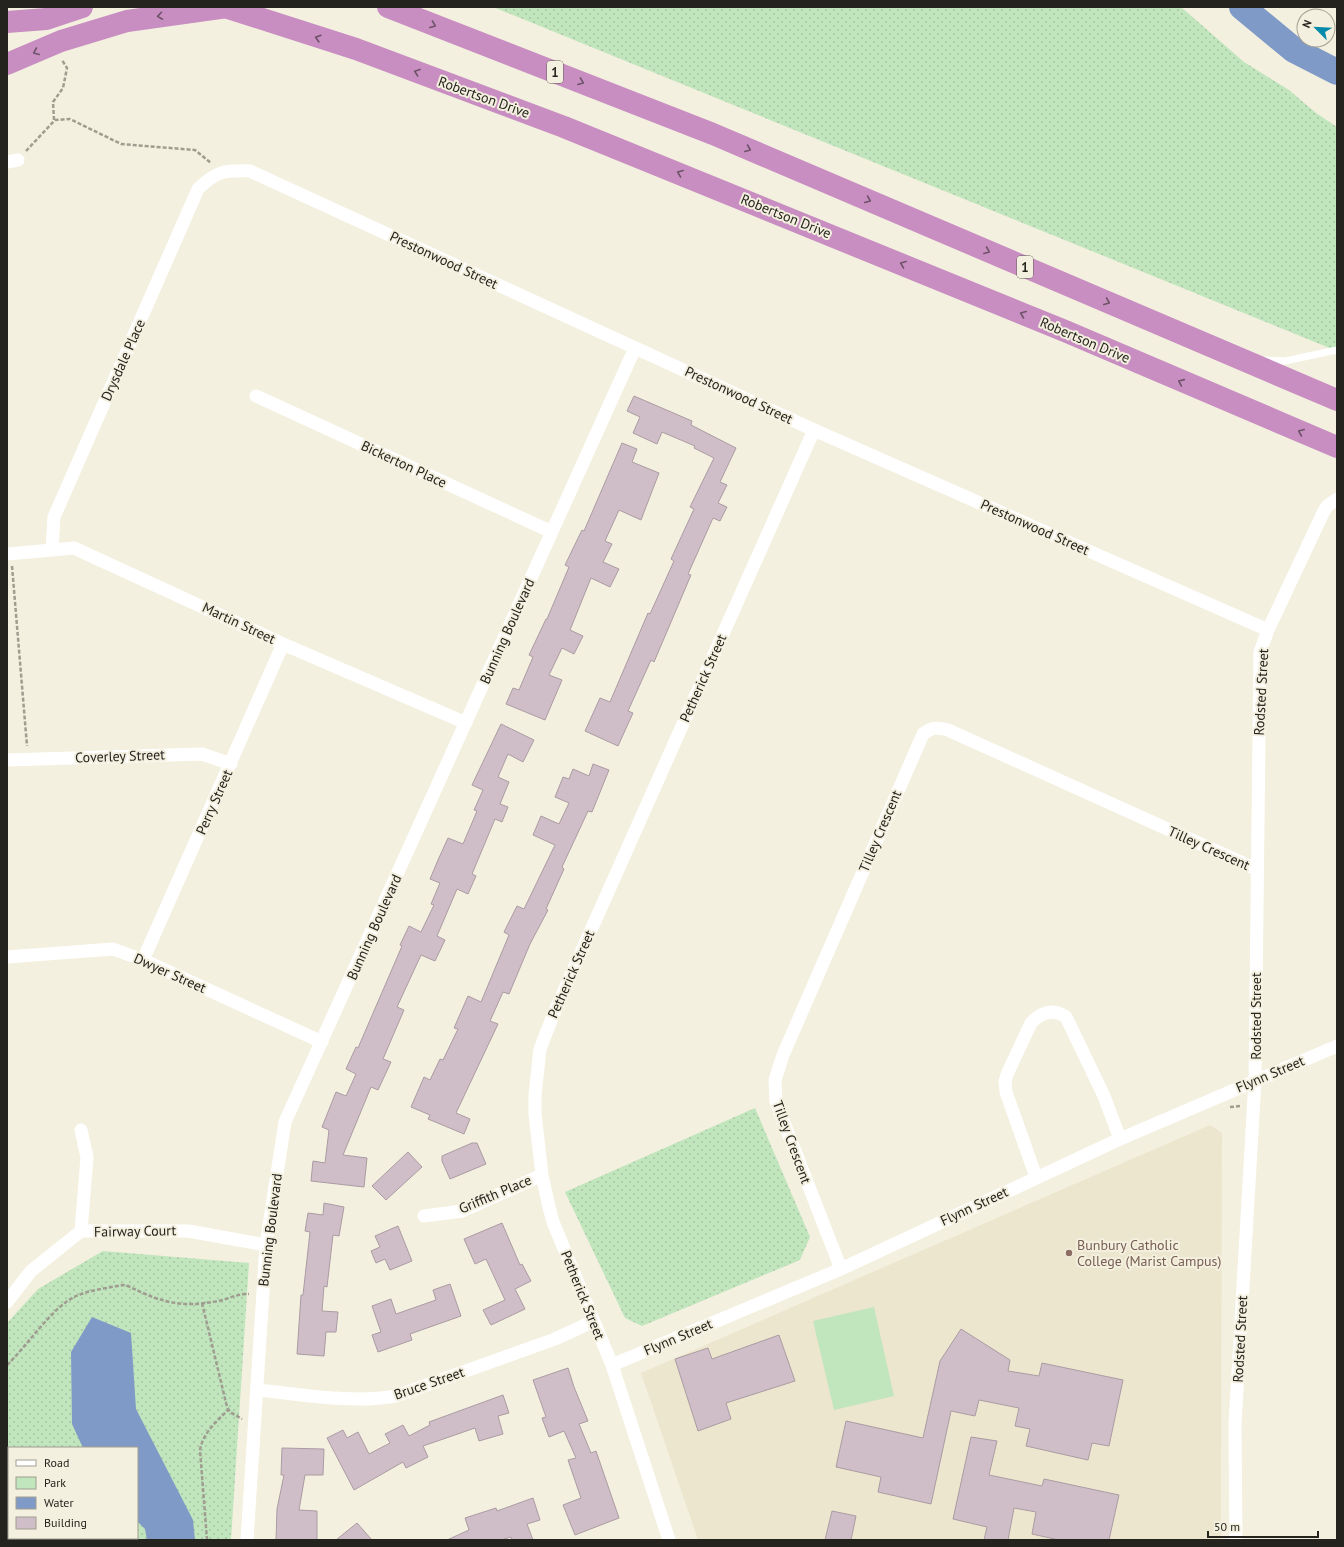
<svg xmlns="http://www.w3.org/2000/svg" width="1344" height="1547" font-family="'PT Sans',sans-serif">
<style>
.built{fill:#ece6ce}
.green{fill:url(#green-dots);fill-rule:evenodd}
.pitch{fill:#c1e5bd}
.water{fill:#809ac8}
.lines{fill:none;stroke-linecap:round;stroke-linejoin:round}
.river{stroke:#809ac8;stroke-width:26}
.building{fill:#cfbec7;stroke:#ab9ba3}
.path{stroke:#9f9c90;stroke-width:2.5;stroke-dasharray:4 2;stroke-linecap:butt}
.service{stroke:#fff;stroke-width:7}
.minor{stroke:#fff;stroke-width:13}
.trunk{stroke:#c88ec2;stroke-width:22}
.oneway{stroke:#6e5367}
.education-dot{fill:#8d6e63;stroke:#f4f0df;stroke-width:1.5}
.labels{text-anchor:middle;dominant-baseline:central;stroke-width:4;stroke-linejoin:round;paint-order:stroke}
.shield{fill:#f4f0df;stroke:#626057;stroke-width:1}
.shield-label{font-size:13px;font-weight:bold;fill:#24231d}
.street-label{font-size:14px;fill:#24231d;stroke:#f4f0df}
.education-label{font-size:14px;fill:#785e54;stroke:#f4f0df;text-anchor:start}
</style>
<defs>
<pattern id="green-dots" width="8" height="8" patternUnits="userSpaceOnUse"><rect width="8" height="8" fill="#c1e5bd"/><path d="M2 2h.1M6 6h.1" fill="none" stroke="#a6c4a2" stroke-width="1.8" stroke-linecap="round"/></pattern>
</defs>
<rect width="100%" height="100%" fill="#f4f0df"/>
<!-- built -->
<path class="built" d="M1210 1125 1222 1133 1221 1540H698L641 1373Z"/>
<!-- green -->
<path class="green" d="M493 7H1181L1244 62 1289 90 1316 113 1337 127V351Z
M755 1108 810 1237 800 1260 642 1326 625 1318 565 1192Z
M103 1251 249 1263 231 1540H7V1323L38 1289ZM9 1448H137V1538H9Z"/>
<!-- pitch -->
<path class="pitch" d="M874 1307 894 1396 834 1410 813 1321Z"/>
<!-- water -->
<path class="water" d="M92 1317 131 1333 136 1409 193 1520 195 1540H147L145 1529 137 1521V1448H83L72 1424 71 1352Z"/>
<g class="lines">
<!-- river -->
<path class="river" d="M1242 7 1294 50 1337 72"/>
</g>
<!-- building -->
<path class="building" d="M634 396 692 421 691 425 736 448 720 482 727 485 718 503 727 507 720 521 713 518 688 574 691 575 654 662 651 660 628 711 633 713 618 746 585 731 600 698 610 702 648 613 650 614 674 561 671 559 694 509 690 507 714 458 694 448 695 446 662 432 657 444 633 433 640 417 627 411Z
M622 443 637 449 632 462 659 473 641 520 619 510 605 541 612 544 603 562 619 569 610 587 591 578 570 630 583 636 574 654 562 648 549 675 562 680 545 720 506 704 513 688 519 690 533 657 529 655 546 619H547L569 567 565 565 582 530 584 531Z
M501 724 534 740 523 762 508 754 498 777 509 782 500 804 508 807 502 822 495 819 472 874 476 876 468 894 457 889 437 936 445 940 435 961 421 955 397 1007 404 1010 383 1059 391 1062 378 1090 371 1087 343 1155 367 1158 364 1187 311 1181 313 1161 325 1163 329 1130 322 1127 336 1092 346 1096 356 1074 346 1069 356 1047 358 1048 402 946 400 945 409 926 421 932 434 905 431 904 440 883 430 879 438 860 448 838 463 844 477 811 474 810 483 790 472 785Z
M593 764 609 770 592 812 588 811 562 867 564 869 546 909 548 910 530 944 509 994 503 992 490 1021 498 1024 456 1113 470 1119 464 1134 428 1119 430 1115 411 1107 424 1077 430 1080 440 1059 443 1060 458 1029 454 1028 468 996 481 1002 509 935 504 932 517 906 524 909 555 845 533 835 541 816 559 824 569 803 555 797 563 777 569 779 573 769 589 776Z
M472 1143H477L486 1164 450 1179 442 1161V1156Z
M408 1152 422 1167 386 1200 372 1186Z
M324 1203 344 1207 339 1236 333 1235 327 1287 324 1286 322 1311 338 1312 336 1332H326L324 1356 297 1354 301 1295H303L310 1232 305 1231 308 1213 323 1215Z
M502 1223 520 1265 522 1264 531 1281 515 1289 525 1309 491 1325 483 1310 505 1300 486 1259 475 1264 464 1239Z
M398 1226 412 1261 390 1270 385 1259 376 1263 371 1251 380 1247 375 1236Z
M450 1284 461 1316 410 1334 412 1340 378 1352 372 1335 381 1332 372 1306 391 1299 396 1314 436 1300 433 1290Z
M961 1329 1010 1360 1008 1371 1039 1376 1042 1363 1123 1380 1109 1446 1092 1443 1088 1460 1026 1446 1030 1429 1015 1426 1019 1408 979 1400 975 1416 951 1411 931 1504 878 1492 881 1477 836 1467 846 1421 923 1438 940 1361Z
M779 1335 795 1381 726 1403 731 1419 698 1431 675 1359 708 1348 712 1359Z
M568 1368 574 1387 588 1421 579 1424 591 1453 596 1451 619 1518 575 1535 563 1505 581 1498 568 1460 576 1458 564 1431 549 1437 542 1418 546 1417 533 1380Z
M503 1395 509 1413 498 1416 503 1434 479 1441 475 1428 423 1446 428 1457 406 1468 403 1462 354 1490 327 1438 343 1430 347 1438 358 1432 369 1454 390 1443 385 1434 403 1425 409 1436 430 1425 429 1422Z
M971 1437 997 1441 989 1475 1042 1486 1044 1479 1119 1495 1109 1540H1059L1032 1534 1036 1512 1014 1508 1008 1540H984L987 1527 953 1519Z
M282 1448 324 1449 323 1475H305L299 1510 317 1511V1540H276L277 1509 284 1475H281Z
M533 1498 540 1520 527 1524 533 1540H512L511 1537 501 1540H447L469 1530 465 1518 496 1508 497 1511Z
M832 1511 856 1516 851 1540H825Z
M357 1523 372 1540H336Z"/>
<g class="lines">
<!-- path -->
<path class="path" d="M54 120 53 102 63 88 67 68 62 60
M26 151 55 120 70 119 121 144 195 150 211 163
M12 566 27 746
M1230 1107 1241 1106
M202 1303 227 1407 230 1412 242 1419
M7 1365C27 1346 51 1309 74 1297 88 1290 108 1288 123 1285L128 1286C163 1303 180 1308 219 1301 228 1299 239 1293 249 1294
M207 1540 200 1450C203 1433 216 1422 228 1410"/>
<!-- service -->
<path class="service" d="M1264 360 1285 361 1337 350"/>
<!-- minor -->
<path class="minor" d="M7 162 18 160
M256 396 552 532
M52 550 54 517 198 189C216 171 225 170 250 171L814 430 1268 630
M7 554 74 548 283 644 466 723
M7 760 202 754 231 764
M7 957 113 949 143 960 322 1042
M143 960 283 644
M81 1130 87 1157 81 1231
M1036 1177 1006 1092 1005 1081 1008 1072 1031 1023C1041 1012 1053 1008 1066 1017L1104 1096 1120 1139
M424 1216 462 1211 542 1175
M841 1269 776 1102 775 1080 783 1055 923 734C932 727 937 727 948 730L1256 869
M7 1302 31 1271 81 1231H188L266 1245
M612 1365 841 1269 1120 1139 1337 1046
M257 1390C301 1394 352 1404 396 1396L555 1339 594 1321
M247 1540 266 1245 285 1122 635 348
M669 1540 612 1365 553 1222 549 1207 542 1175 535 1114V1095L540 1049 554 1013 814 430
M1236 1540 1235 1424 1255 1080 1260 652 1268 630 1323 513 1327 506 1337 499"/>
<!-- trunk -->
<path class="trunk" d="M225 7 356 49 564 127 1065 331 1337 447
M388 7 713 134 1337 400
M7 22 46 19 82 7
M7 64 61 41 127 21 227 7"/>
</g>
<!-- one-way arrows -->
<defs><path id="oneway-chevron" d="M-2-3.5L2.5 0L-2 3.5" fill="none" stroke-width="1.6" stroke-linecap="round" stroke-linejoin="round"/></defs>
<g class="oneway">
<use href="#oneway-chevron" transform="translate(160 16) rotate(172)"/>
<use href="#oneway-chevron" transform="translate(433 25) rotate(21)"/>
<use href="#oneway-chevron" transform="translate(318 38) rotate(-163)"/>
<use href="#oneway-chevron" transform="translate(36 52) rotate(157)"/>
<use href="#oneway-chevron" transform="translate(417 72) rotate(-160)"/>
<use href="#oneway-chevron" transform="translate(581 82) rotate(21)"/>
<use href="#oneway-chevron" transform="translate(748 149) rotate(23)"/>
<use href="#oneway-chevron" transform="translate(680 173) rotate(-158)"/>
<use href="#oneway-chevron" transform="translate(868 200) rotate(23)"/>
<use href="#oneway-chevron" transform="translate(987 251) rotate(23)"/>
<use href="#oneway-chevron" transform="translate(903 264) rotate(-158)"/>
<use href="#oneway-chevron" transform="translate(1107 302) rotate(23)"/>
<use href="#oneway-chevron" transform="translate(1023 314) rotate(-158)"/>
<use href="#oneway-chevron" transform="translate(1181 382) rotate(-156)"/>
<use href="#oneway-chevron" transform="translate(1301 432) rotate(-157)"/>
</g>
<!-- markers -->
<circle class="education-dot" cx="1069" cy="1253" r="4"/>
<g class="labels">
<!-- shield labels -->
<g class="shield">
<rect x="547" y="61" width="16" height="22" rx="3"/>
<rect x="1017" y="256" width="16" height="22" rx="3"/>
</g>
<g class="shield-label">
<text x="555" y="72">1</text>
<text x="1025" y="267">1</text>
</g>
<!-- street labels -->
<g class="street-label">
<text transform="translate(484 97) rotate(20)">Robertson Drive</text>
<text transform="translate(786 216) rotate(22)">Robertson Drive</text>
<text transform="translate(444 260) rotate(25)">Prestonwood Street</text>
<text transform="translate(1085 340) rotate(23)">Robertson Drive</text>
<text transform="translate(123 360) rotate(-66)">Drysdale Place</text>
<text transform="translate(739 395) rotate(25)">Prestonwood Street</text>
<text transform="translate(404 464) rotate(25)">Bickerton Place</text>
<text transform="translate(1035 527) rotate(24)">Prestonwood Street</text>
<text transform="translate(239 623) rotate(25)">Martin Street</text>
<text transform="translate(507 631) rotate(-66)">Bunning Boulevard</text>
<text transform="translate(703 678) rotate(-66)">Petherick Street</text>
<text transform="translate(1261 692) rotate(-87)">Rodsted Street</text>
<text transform="translate(120 756) rotate(-2)">Coverley Street</text>
<text transform="translate(214 802) rotate(-66)">Perry Street</text>
<text transform="translate(880 831) rotate(-67)">Tilley Crescent</text>
<text transform="translate(1209 848) rotate(24)">Tilley Crescent</text>
<text transform="translate(374 927) rotate(-66)">Bunning Boulevard</text>
<text transform="translate(170 973) rotate(24)">Dwyer Street</text>
<text transform="translate(571 974) rotate(-66)">Petherick Street</text>
<text transform="translate(1256 1016) rotate(-90)">Rodsted Street</text>
<text transform="translate(1270 1074) rotate(-23)">Flynn Street</text>
<text transform="translate(792 1142) rotate(70)">Tilley Crescent</text>
<text transform="translate(495 1194) rotate(-23)">Griffith Place</text>
<text transform="translate(974 1206) rotate(-25)">Flynn Street</text>
<text transform="translate(270 1230) rotate(-83)">Bunning Boulevard</text>
<text transform="translate(135 1231) rotate(-1)">Fairway Court</text>
<text transform="translate(583 1295) rotate(68)">Petherick Street</text>
<text transform="translate(678 1337) rotate(-23)">Flynn Street</text>
<text transform="translate(1240 1339) rotate(-87)">Rodsted Street</text>
<text transform="translate(429 1383) rotate(-19)">Bruce Street</text>
</g>
<!-- education labels -->
<g class="education-label">
<text x="1077" y="1245">Bunbury Catholic<tspan x="1077" dy="16">College (Marist Campus)</tspan></text>
</g>
</g>
<!-- border -->
<rect width="1344" height="1547" fill="none" stroke="#24231d" stroke-width="16"/>
<!-- legend -->
<rect x="8" y="1447" width="130" height="92" fill="#f4f0df" stroke="#a19e91"/>
<rect x="16" y="1460" width="20" height="6" fill="#ffffff" stroke="#a19e91"/>
<text x="44" y="1467" font-size="12" fill="#24231d">Road</text>
<rect x="16" y="1477" width="20" height="12" fill="#c1e5bd" stroke="#a19e91"/>
<text x="44" y="1487" font-size="12" fill="#24231d">Park</text>
<rect x="16" y="1497" width="20" height="12" fill="#809ac8" stroke="#a19e91"/>
<text x="44" y="1507" font-size="12" fill="#24231d">Water</text>
<rect x="16" y="1517" width="20" height="12" fill="#cfbec7" stroke="#a19e91"/>
<text x="44" y="1527" font-size="12" fill="#24231d">Building</text>
<!-- north arrow -->
<g transform="translate(1316 28) rotate(294)"><circle r="19" fill="#f4f0df" stroke="#a19e91"/>
<path d="M0-3L7 15L0 10L-7 15Z" fill="#048aaa"/>
<text y="-6" font-size="11" font-weight="bold" text-anchor="middle" fill="#24231d">N</text>
</g>
<!-- scale -->
<path d="M1208 1531v6h110v-6" fill="none" stroke="#24231d" stroke-width="2"/>
<text x="1214" y="1531" font-size="12" fill="#24231d" stroke="#f4f0df" stroke-width="3" paint-order="stroke">50 m</text>
</svg>
